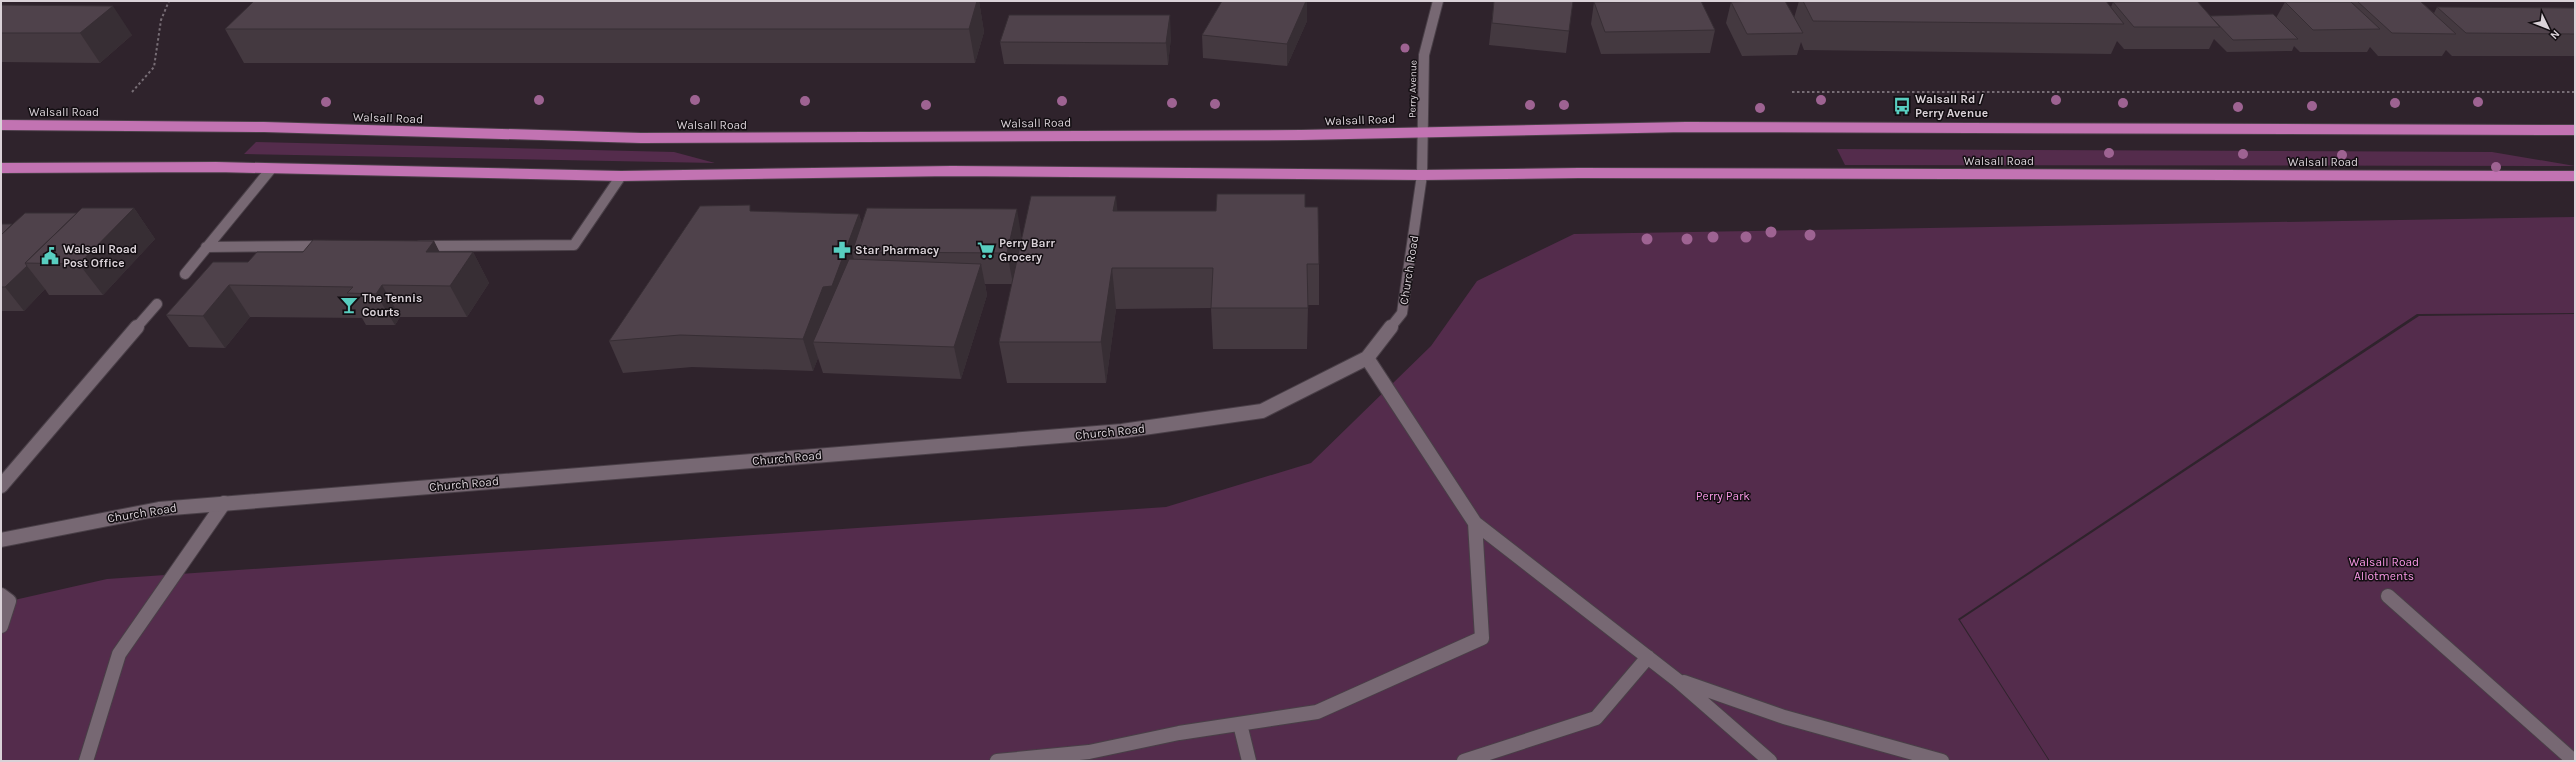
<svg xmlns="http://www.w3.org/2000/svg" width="2576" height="762" font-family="Karla,sans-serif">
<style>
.green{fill:#542c4c}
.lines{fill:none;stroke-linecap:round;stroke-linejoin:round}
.lane-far1-casing{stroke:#493f47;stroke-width:12}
.lane-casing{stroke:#493f47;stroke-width:16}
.street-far1-casing{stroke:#493f47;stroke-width:12}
.street-casing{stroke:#493f47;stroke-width:16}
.highway-casing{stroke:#493f47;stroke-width:12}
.path{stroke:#776d75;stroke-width:2;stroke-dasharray:2.5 2.5;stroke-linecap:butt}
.lane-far1{stroke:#776873;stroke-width:10}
.lane{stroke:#776873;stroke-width:14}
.street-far1{stroke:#776873;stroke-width:10}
.street{stroke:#776873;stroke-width:14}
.highway{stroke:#c273b2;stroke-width:10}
.tree{fill:#9e6392}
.wall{fill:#443940}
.shaded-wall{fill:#372e34}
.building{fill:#4f424b;stroke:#372e34}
.labels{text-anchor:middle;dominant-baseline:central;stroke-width:3;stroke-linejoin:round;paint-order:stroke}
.far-street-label{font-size:10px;fill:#dad2d8;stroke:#130e12}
.poi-label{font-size:12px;font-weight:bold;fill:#dad2d8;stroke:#130e12;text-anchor:start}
.street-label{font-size:12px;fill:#dad2d8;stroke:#130e12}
.park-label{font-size:12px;fill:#f897e5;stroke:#130e12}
</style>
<rect width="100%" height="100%" fill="#2f232c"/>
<!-- green -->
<path class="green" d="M256 142 674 152 715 163 244 154Z
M1837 149 2492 152 2575 166 1845 165Z
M2575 217V313L2417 314 1958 619 2049 761H1V603L107 579 1166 507 1311 463 1431 346 1477 281 1574 234Z
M2575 314V761H2050L1960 620 2419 316Z"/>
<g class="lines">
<!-- lane-far1 casing -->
<g class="lane-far1-casing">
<path id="lane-far1" d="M420 246 574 245 621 176
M206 247 323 246
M185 274 271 169
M136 328 157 304"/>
</g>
<!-- lane casing -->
<g class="lane-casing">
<path id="lane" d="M1367 358 1475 523 1677 680 1770 761
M1 486 137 327
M1 595 9 601 1 626
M2388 596 2574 761
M1684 682 1784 717 1942 761
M1240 724 1249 761
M86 761 119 654 224 503
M997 761 1089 752 1179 733 1317 712 1482 638 1475 523
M1464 761 1596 718 1648 657"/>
</g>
<!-- street-far1 casing -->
<g class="street-far1-casing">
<path id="street-far1" d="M1390 328 1402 313 1422 175 1424 55 1438 1"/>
</g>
<!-- street casing -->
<g class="street-casing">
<path id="street" d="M1 540 159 509 1122 431 1262 411 1367 358 1391 327"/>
</g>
<!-- highway casing -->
<g class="highway-casing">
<path id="highway" d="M1 125 264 127 641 138 1301 135 1686 127 2575 130
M1 168 216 167 621 176 952 171 1422 175 1579 173 2575 176"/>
</g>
<!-- path -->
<path class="path" d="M132 92 154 67 161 20 169 1
M1792 92H2575"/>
<!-- lane-far1 -->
<use href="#lane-far1" class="lane-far1"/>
<!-- lane -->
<use href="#lane" class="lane"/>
<!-- street-far1 -->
<use href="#street-far1" class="street-far1"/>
<!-- street -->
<use href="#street" class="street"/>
<!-- highway -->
<use href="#highway" class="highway"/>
</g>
<!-- trees -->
<g class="tree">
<circle cx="1405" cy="48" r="4.5"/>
<circle cx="539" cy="100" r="5"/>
<circle cx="695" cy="100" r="5"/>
<circle cx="1821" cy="100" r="5"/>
<circle cx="2056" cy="100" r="5"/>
<circle cx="805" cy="101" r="5"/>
<circle cx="1062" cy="101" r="5"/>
<circle cx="326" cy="102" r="5"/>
<circle cx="2478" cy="102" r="5"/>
<circle cx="1172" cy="103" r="5"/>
<circle cx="2123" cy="103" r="5"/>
<circle cx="2395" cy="103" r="5"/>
<circle cx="1215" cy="104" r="5"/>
<circle cx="926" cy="105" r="5"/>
<circle cx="1530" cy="105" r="5"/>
<circle cx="1564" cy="105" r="5"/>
<circle cx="2312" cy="106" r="5"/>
<circle cx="2238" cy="107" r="5"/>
<circle cx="1760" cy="108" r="5"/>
<circle cx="2109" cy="153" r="5"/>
<circle cx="2243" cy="154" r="5"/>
<circle cx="2342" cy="155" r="5"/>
<circle cx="2496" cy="167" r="5"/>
<circle cx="1771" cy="232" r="5.5"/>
<circle cx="1810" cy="235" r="5.5"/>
<circle cx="1713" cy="237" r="5.5"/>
<circle cx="1746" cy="237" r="5.5"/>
<circle cx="1647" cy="239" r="5.5"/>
<circle cx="1687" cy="239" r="5.5"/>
</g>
<!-- wall -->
<path class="wall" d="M979 1 984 32 975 63H244L225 29Z
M1222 1H1307V21L1287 66 1203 58 1202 35Z
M1494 1 1569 31 1566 53 1489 45Z
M1799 1H2106L2111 7 2113 2 2210 16 2276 18 2285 2H2351L2352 1H2420L2434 13 2437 7 2575 8V56H2452L2446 50 2442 56H2378L2370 47 2367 52H2300L2294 46 2292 51 2227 52 2214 39 2209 49H2124L2117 41 2111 54 1804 50 1801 42 1797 55 1742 56 1726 23 1731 2 1794 18Z
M1594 2 1715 30 1710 53 1601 54 1591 24Z
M1 5 132 35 100 63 1 62Z
M1171 37 1168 65 1004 64 1000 42Z
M1305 207 1319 264V305H1308L1307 349H1213L1211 308 1116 309 1106 383H1007L999 342 1012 284H985L987 295 961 379 823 373 818 358 813 371 692 367 623 373 609 341 752 211 859 214 862 224 1022 237 1117 211H1216Z
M134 208 155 239 103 295H49L45 289 24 311H1V224H12L77 213Z
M434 241 439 252H473L489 283 467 317H400L395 325H366L362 318 250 317 225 348 189 347 166 315 248 262 303 252Z"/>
<!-- shaded-wall -->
<path class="shaded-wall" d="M977 1H979L984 32 975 63 969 29Z
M1306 1H1307V21L1287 66V44Z
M113 6 132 35 100 63 80 33Z
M1170 15 1171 37 1168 65 1166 43Z
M1116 196 1120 236 1113 211Z
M134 208 155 239 103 295 79 264Z
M1017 209 1022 240 1013 284 1007 253Z
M859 214 867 245 852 252 857 272 813 342 818 358 813 371 803 339 823 287Z
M434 241 450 272 426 252Z
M473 252 489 283 467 317 450 286Z
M981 264 987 295 961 379 954 347Z
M27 266 45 289 24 311 5 287Z
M1112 268 1116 309 1106 383 1101 342Z
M229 285 250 317 225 348 203 316Z
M382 285 400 317 395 325 376 294Z"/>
<!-- building -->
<path class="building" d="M254 1H977L969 29H225Z
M1222 1H1306L1287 44 1202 35Z
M1494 1H1573L1569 31 1492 23Z
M1701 1 1715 30 1605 32 1594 2Z
M1759 1H1785L1803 33 1747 34 1731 2Z
M1803 1H2106L2124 24 1813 21Z
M2197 1 2220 27H2134L2113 2Z
M2357 1H2420L2456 34 2392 33Z
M2285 2H2351L2380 29 2313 30Z
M1 5 113 6 80 33H1Z
M2437 7 2575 8V34L2466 33Z
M2273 14 2298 39 2233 40 2210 16Z
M1009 15H1170L1166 43 1000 42Z
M1217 194H1305V207H1318L1319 264H1307L1308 308H1211L1213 268H1112L1101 342H999L1031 196H1116L1113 211H1216Z
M750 205V211L859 214 832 286 823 287 803 339 680 335 609 341 700 206Z
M82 208H134L79 264 25 263Z
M867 208 1017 209 1007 253 852 252Z
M25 213H77L25 263 27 266 5 287H1V235Z
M1 224H12L1 235Z
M313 240 434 241 426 252H473L450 286 382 285 376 294 347 293 353 287 229 285 203 316 166 315 213 262H248L257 252H303Z
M849 259 981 264 954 347 813 342Z"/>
<!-- icons -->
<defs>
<g id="bus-bare" transform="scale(1.38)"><path d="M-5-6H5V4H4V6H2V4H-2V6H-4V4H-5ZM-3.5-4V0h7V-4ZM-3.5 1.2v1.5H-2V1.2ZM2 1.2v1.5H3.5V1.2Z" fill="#58cec0" stroke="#130e12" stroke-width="2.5" paint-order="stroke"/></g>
<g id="pharmacy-bare" transform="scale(1.38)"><path d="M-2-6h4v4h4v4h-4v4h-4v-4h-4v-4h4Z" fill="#58cec0" stroke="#130e12" stroke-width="2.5" paint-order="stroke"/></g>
<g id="supermarket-bare" transform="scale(1.38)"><path d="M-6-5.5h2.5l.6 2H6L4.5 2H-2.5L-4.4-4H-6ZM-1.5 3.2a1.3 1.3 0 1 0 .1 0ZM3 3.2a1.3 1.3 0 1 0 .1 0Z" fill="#58cec0" stroke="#130e12" stroke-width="2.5" paint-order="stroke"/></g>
<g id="civic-bare" transform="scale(1.38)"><path d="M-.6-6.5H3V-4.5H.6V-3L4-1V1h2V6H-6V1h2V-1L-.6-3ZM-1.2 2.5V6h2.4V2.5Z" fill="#58cec0" stroke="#130e12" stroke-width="2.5" paint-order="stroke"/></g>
<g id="bar-bare" transform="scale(1.38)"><path d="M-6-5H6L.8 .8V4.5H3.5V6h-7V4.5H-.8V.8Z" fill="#58cec0" stroke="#130e12" stroke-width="2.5" paint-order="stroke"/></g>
</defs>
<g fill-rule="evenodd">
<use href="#bus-bare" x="1902" y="106"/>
<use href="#pharmacy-bare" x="842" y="250"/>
<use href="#supermarket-bare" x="986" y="250"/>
<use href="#civic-bare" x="50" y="256"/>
<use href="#bar-bare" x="349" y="305"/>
</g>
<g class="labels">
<!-- far-street labels -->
<g class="far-street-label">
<text transform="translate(1413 89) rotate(-89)">Perry Avenue</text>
</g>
<!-- poi labels -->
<g class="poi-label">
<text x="1915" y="99">Walsall Rd /<tspan x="1915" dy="14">Perry Avenue</tspan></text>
<text x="999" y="243">Perry Barr<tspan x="999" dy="14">Grocery</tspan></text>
<text x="63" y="249">Walsall Road<tspan x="63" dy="14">Post Office</tspan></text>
<text x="855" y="250">Star Pharmacy</text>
<text x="362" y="298">The Tennis<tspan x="362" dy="14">Courts</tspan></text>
</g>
<!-- street labels -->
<g class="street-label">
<text x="64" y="112">Walsall Road</text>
<text transform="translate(388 118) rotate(2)">Walsall Road</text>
<text transform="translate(1360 120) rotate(-2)">Walsall Road</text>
<text transform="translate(1036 123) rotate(-1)">Walsall Road</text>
<text x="712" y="125">Walsall Road</text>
<text x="1999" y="161">Walsall Road</text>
<text x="2323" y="162">Walsall Road</text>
<text transform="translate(1409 270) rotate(-81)">Church Road</text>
<text transform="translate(1110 432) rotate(-6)">Church Road</text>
<text transform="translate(787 458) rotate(-5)">Church Road</text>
<text transform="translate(464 484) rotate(-5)">Church Road</text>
<text transform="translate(142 513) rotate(-9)">Church Road</text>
</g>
<!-- park labels -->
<g class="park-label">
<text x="1723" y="496">Perry Park</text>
<text x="2384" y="562">Walsall Road<tspan x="2384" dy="14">Allotments</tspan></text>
</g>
</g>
<!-- border -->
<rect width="2576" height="762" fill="none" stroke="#dad2d8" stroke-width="4"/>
<!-- north arrow -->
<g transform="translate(2548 28) rotate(133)" stroke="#130e12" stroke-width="3" paint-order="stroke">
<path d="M0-3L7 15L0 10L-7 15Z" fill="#dad2d8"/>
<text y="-6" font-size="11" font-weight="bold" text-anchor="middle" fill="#dad2d8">N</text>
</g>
</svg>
